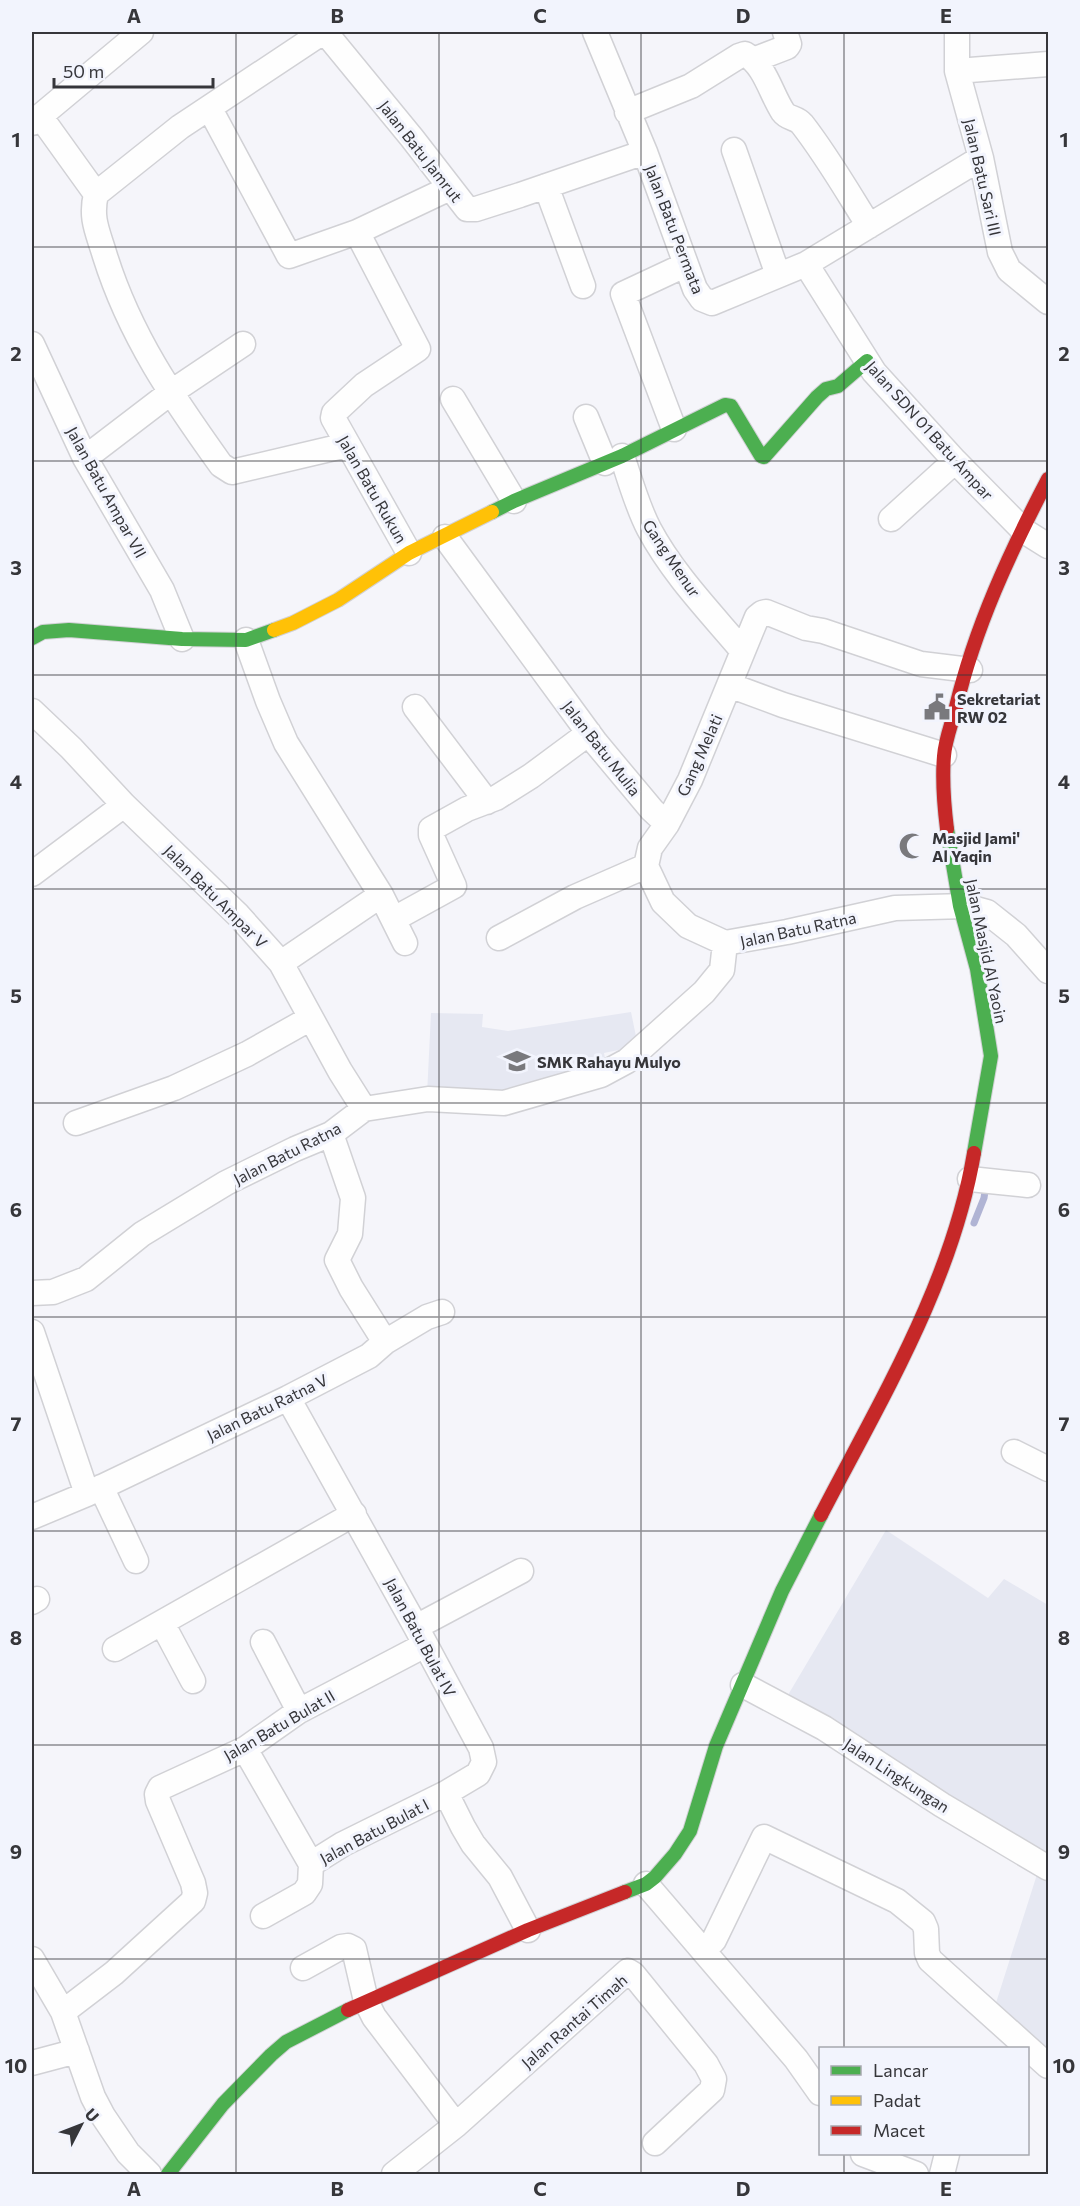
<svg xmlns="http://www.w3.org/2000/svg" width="1080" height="2206" font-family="Commissioner,sans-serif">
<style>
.built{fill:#e6e8f2}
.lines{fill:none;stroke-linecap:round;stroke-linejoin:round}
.stream{stroke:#b0b4d4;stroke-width:7}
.street-casing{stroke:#d1d1d5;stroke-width:27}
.fast-casing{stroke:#d1d1d5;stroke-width:16}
.slow-casing{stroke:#d1d1d5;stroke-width:16}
.jam-casing{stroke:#d1d1d5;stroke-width:16}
.street{stroke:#fefefe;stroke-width:24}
.fast{stroke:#4caf50;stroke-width:14}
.slow{stroke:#ffc107;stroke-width:14}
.jam{stroke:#c62828;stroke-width:14}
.grid{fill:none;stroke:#36363a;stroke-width:1.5;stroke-opacity:0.55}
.labels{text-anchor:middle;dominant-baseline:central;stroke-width:6;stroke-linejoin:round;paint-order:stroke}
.street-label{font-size:16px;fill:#36363a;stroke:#f2f4fd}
.poi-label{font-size:16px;font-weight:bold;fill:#36363a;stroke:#f2f4fd;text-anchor:start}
.neatline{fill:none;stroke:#36363a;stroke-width:2}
.grid-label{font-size:20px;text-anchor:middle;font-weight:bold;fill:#36363a}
</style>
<rect width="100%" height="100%" fill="#f5f5fa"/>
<!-- built -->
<path class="built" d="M631 1012 638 1046 604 1053 607 1068 502 1096 427 1095 431 1013 483 1014 482 1027 508 1031Z
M886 1530 988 1598 1004 1579 1048 1605V2051L994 2009 1040 1865 785 1700Z"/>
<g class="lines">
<!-- stream -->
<path class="stream" d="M974 1223 984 1198 986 1185"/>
<!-- street casing -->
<g class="street-casing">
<path id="street" d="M323 32 180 127 96 194C90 219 98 232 105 256 130 336 173 398 221 465L232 472 347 445
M325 32 412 138 467 209H476L520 195 645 152
M595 32 645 152 695 289 702 299 712 303 806 264 981 158
M957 32V71L981 158 1000 252 1009 270 1048 302
M753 60 787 47 789 44 785 32
M957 71 1048 64
M210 109 289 256 357 232 450 188
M627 112 691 86 739 56 745 54C765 65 771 94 783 112 788 119 796 117 802 124 827 156 847 191 869 226
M40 116 96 194
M32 123 141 32
M734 150 778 275
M546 186 583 286
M357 232 418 349 364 385 334 413 333 418 409 553
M806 264 874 372 955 461 1024 531 1048 546
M32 344 85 458 162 590 182 639
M453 399 514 501
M586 417 605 463
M674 429 623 294 685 265
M622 456C630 480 637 506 649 529 673 574 710 612 742 650
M85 458 170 393 243 344
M891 519 955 461
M445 537 596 743 652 810 667 824
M246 640 268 701 286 743 381 895 405 943
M729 685 783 705 944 755
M415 707 487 802
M32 711 71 748 124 805 238 915 281 963 340 1071 364 1109
M32 874 124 805
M394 919 454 886 431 835V829L467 809 496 798 531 776 589 733
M499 938 575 897 646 866
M725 943 688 926 663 902 646 866 650 848 667 824 690 780 757 617 762 613 766 612 806 628 823 631 921 664 970 670
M725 943 787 932 895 908 965 906 987 912 1016 935 1048 971
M281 963 381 895
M76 1123 174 1088 247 1054 311 1018
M331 1134 353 1198 350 1234 337 1260 351 1288 385 1342
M970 1179 1028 1185
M32 1293 53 1292 86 1279 142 1234 226 1183 295 1149 331 1134 364 1109 428 1099 504 1103 601 1075 627 1061 704 992 722 970 725 943
M32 1332 87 1494
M1014 1452 1048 1469
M101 1487 136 1561
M32 1517 87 1494 288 1398 369 1356 385 1342 427 1317 442 1312
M32 1602 37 1599
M162 1623 193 1681
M416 1627 521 1571
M263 1642 299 1711
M115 1649 354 1514
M743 1685 824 1728 942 1805 1048 1868
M245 1749 311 1864 343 1844 446 1793 478 1774 484 1762 481 1748 416 1627 288 1398
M446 1793 463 1827 473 1844 500 1877 528 1930
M646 1884 796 2059 820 2093
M263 1916 304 1893 310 1884 311 1864
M704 1951 714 1940 764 1837 897 1901 923 1922 926 1929 927 1953 930 1960 1048 2066
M32 1959 63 2012 93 2097 103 2116 128 2153 149 2174
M303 1968 341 1947 348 1946 354 1949 366 2001
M367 2003 374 2017 456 2125
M63 2012 114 1973 193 1901 195 1893 193 1883 158 1801 157 1794 160 1788 245 1749 299 1711 425 1645
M32 2063 77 2051
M863 2154 916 2174
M394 2174 456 2125 628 1971 633 1974 706 2064 714 2079 712 2090 655 2143
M942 2174 947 2154"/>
</g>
<!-- fast casing -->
<g class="fast-casing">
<path id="fast" d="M492 512 514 501 622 456 725 405 731 406 761 456 764 457 817 397 826 389 838 386 867 361
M32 638 43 632 69 630 182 639 246 640 274 630
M947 829 960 906 977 969 991 1056 974 1153
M625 1892 646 1884 655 1877 675 1854 690 1831 716 1746 782 1591 821 1515
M168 2174 223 2104 271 2055 286 2042 348 2010"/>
</g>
<!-- slow casing -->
<g class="slow-casing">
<path id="slow" d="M274 630 293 623 338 600 409 553 492 512"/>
</g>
<!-- jam casing -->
<g class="jam-casing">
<path id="jam" d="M947 829C944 805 942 780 944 756 945 740 952 723 956 707 975 627 1010 552 1048 479
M821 1515C881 1399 952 1283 974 1153
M348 2010 528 1930 625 1892"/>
</g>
<!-- street -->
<use href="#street" class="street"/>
<!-- fast -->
<use href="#fast" class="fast"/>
<!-- slow -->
<use href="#slow" class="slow"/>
<!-- jam -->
<use href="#jam" class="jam"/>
</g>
<!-- grid -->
<path class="grid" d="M236 32V2174M439 32V2174M641 32V2174M844 32V2048M32 247H1048M32 461H1048M32 675H1048M32 889H1048M32 1103H1048M32 1317H1048M32 1531H1048M32 1745H1048M32 1959H1048M844 2154V2174"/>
<!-- icons -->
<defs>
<g id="civic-bare" transform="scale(2.07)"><path d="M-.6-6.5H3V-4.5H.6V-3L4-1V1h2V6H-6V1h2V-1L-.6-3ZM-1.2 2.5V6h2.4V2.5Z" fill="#79797d" stroke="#f2f4fd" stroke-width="2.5" paint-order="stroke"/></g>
<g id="mosque-bare" transform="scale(2.07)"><path d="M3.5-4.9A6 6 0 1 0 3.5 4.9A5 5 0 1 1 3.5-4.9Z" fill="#79797d" stroke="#f2f4fd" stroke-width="2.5" paint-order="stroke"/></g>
<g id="school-bare" transform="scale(2.07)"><path d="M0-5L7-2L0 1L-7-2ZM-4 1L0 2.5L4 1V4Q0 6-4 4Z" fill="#79797d" stroke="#f2f4fd" stroke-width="2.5" paint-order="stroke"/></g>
</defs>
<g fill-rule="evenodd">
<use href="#civic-bare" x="937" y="707"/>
<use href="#mosque-bare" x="912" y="846"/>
<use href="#school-bare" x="517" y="1061"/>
</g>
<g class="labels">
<!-- street labels -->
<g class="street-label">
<text transform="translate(421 151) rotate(52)">Jalan Batu Jamrut</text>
<text transform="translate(983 177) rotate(77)">Jalan Batu Sari III</text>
<text transform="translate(675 229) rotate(69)">Jalan Batu Permata</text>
<text transform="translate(930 430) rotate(48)">Jalan SDN 01 Batu Ampar</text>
<text transform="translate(373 489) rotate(60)">Jalan Batu Rukun</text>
<text transform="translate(107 492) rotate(61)">Jalan Batu Ampar VII</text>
<text transform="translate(672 558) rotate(56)">Gang Menur</text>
<text transform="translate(602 748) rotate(52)">Jalan Batu Mulia</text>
<text transform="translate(699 755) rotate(-66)">Gang Melati</text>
<text transform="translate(216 896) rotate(45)">Jalan Batu Ampar V</text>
<text transform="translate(798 929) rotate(-12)">Jalan Batu Ratna</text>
<text transform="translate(987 951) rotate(78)">Jalan Masjid Al Yaoin</text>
<text transform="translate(287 1153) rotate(-27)">Jalan Batu Ratna</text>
<text transform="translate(267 1407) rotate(-26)">Jalan Batu Ratna V</text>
<text transform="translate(421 1637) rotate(62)">Jalan Batu Bulat IV</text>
<text transform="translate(279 1725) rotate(-30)">Jalan Batu Bulat II</text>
<text transform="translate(897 1775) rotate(33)">Jalan Lingkungan</text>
<text transform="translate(374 1831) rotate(-28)">Jalan Batu Bulat I</text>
<text transform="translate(574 2021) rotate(-41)">Jalan Rantai Timah</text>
</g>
<!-- poi labels -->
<g class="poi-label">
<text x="957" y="698">Sekretariat<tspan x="957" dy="18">RW 02</tspan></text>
<text x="932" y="837">Masjid Jami'<tspan x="932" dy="18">Al Yaqin</tspan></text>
<text x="537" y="1061">SMK Rahayu Mulyo</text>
</g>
</g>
<!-- border -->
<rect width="1080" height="2206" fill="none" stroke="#f2f4fd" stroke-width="66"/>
<!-- legend -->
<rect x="819" y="2047" width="210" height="108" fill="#f2f4fd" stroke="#a7a8af" stroke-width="1.5"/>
<rect x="831" y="2066" width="30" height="9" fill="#4caf50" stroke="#a7a8af" stroke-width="1.5"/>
<text x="873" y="2077" font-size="18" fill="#36363a">Lancar</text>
<rect x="831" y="2096" width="30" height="9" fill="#ffc107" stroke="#a7a8af" stroke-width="1.5"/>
<text x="873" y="2107" font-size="18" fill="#36363a">Padat</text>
<rect x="831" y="2126" width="30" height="9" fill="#c62828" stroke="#a7a8af" stroke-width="1.5"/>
<text x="873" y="2137" font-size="18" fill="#36363a">Macet</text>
<!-- north arrow -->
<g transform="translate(81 2125) rotate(48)" stroke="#f2f4fd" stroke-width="4.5" paint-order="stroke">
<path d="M0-4.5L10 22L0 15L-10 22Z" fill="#36363a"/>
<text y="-9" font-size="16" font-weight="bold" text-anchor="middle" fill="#36363a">U</text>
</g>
<!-- scale -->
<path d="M54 78v9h159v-9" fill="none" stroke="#36363a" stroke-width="3"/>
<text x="63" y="78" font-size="18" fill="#36363a" stroke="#f2f4fd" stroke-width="4.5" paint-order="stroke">50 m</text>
<rect x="33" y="33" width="1014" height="2140" class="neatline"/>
<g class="grid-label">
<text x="134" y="23">A</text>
<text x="337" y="23">B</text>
<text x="540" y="23">C</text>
<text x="743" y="23">D</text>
<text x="946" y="23">E</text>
<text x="16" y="147">1</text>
<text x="1064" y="147">1</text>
<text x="16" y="361">2</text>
<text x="1064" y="361">2</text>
<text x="16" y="575">3</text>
<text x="1064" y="575">3</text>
<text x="16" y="789">4</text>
<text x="1064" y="789">4</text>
<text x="16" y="1003">5</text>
<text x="1064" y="1003">5</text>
<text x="16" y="1217">6</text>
<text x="1064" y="1217">6</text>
<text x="16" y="1431">7</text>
<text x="1064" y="1431">7</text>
<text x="16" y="1645">8</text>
<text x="1064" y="1645">8</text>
<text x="16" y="1859">9</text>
<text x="1064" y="1859">9</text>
<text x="16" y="2073">10</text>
<text x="1064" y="2073">10</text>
<text x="134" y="2196">A</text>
<text x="337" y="2196">B</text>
<text x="540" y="2196">C</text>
<text x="743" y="2196">D</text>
<text x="946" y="2196">E</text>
</g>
</svg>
